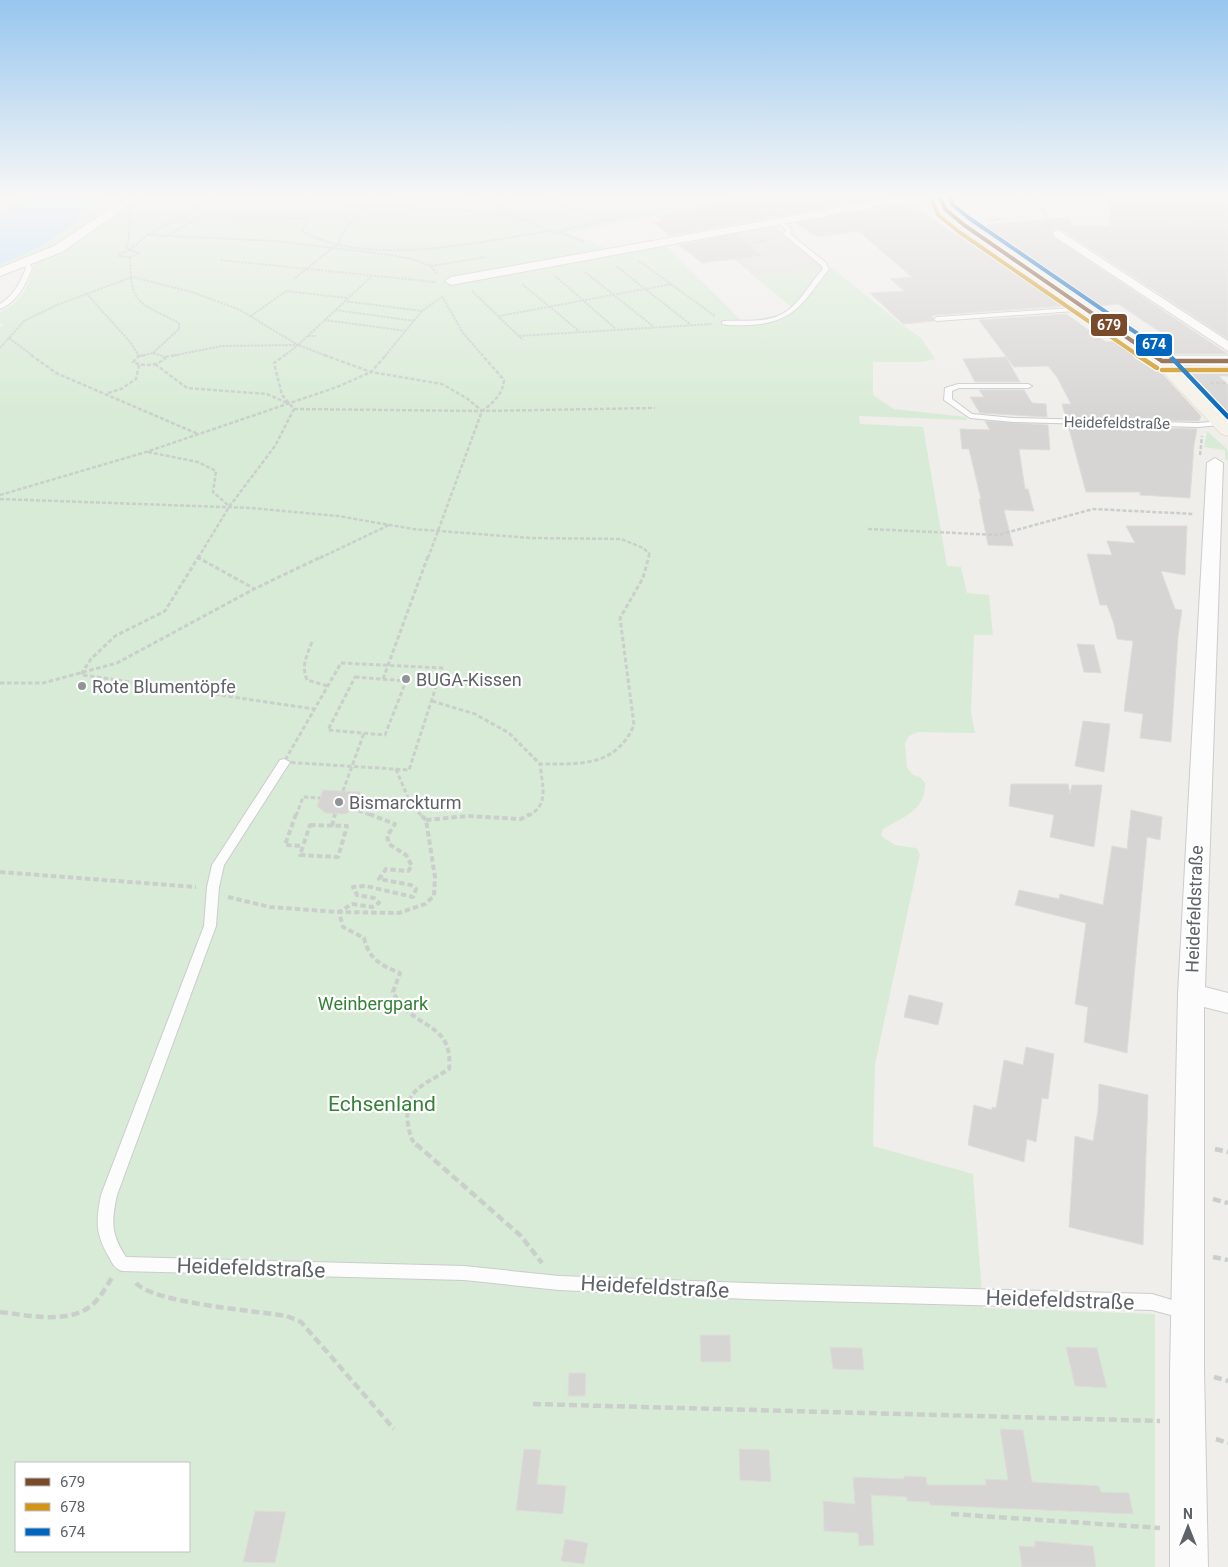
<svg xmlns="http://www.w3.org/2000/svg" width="1228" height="1567" font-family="Roboto,sans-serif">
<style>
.education{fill:#e2e0da}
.green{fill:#d8ebd6;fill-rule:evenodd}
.water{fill:#bfe0f9}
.building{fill:#d6d5d3;stroke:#deddd9}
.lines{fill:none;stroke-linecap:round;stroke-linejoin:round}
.lane-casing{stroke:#cbcccc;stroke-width:2}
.street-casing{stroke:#cbcccc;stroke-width:2}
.secondary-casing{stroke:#cacacb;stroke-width:1}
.primary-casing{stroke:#d7ceb8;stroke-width:1}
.path-far4{stroke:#cacfcc;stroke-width:2;stroke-dasharray:2.5 1;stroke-linecap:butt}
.path-far3{stroke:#cacfcc;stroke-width:2.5;stroke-dasharray:4 2;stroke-linecap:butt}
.path-far2{stroke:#cacfcc;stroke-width:3;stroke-dasharray:4.5 2.5;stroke-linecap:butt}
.path-far1{stroke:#cacfcc;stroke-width:4;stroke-dasharray:5.5 3;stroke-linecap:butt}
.path{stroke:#cacfcc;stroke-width:4.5;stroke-dasharray:8 4;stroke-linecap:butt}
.lane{fill:#fdfcfc;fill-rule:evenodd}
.street{fill:#fdfcfc;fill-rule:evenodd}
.secondary{fill:#fdfcfc;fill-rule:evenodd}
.primary{fill:#f4f2e9;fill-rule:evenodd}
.path-bridge{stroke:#cacfcc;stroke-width:2;stroke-dasharray:2.5 1;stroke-linecap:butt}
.bus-1-far1-casing{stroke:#fff;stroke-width:5.5}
.bus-1-casing{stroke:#fff;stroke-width:7}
.bus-2-far1-casing{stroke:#fff;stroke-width:5.5}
.bus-2-casing{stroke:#fff;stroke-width:7}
.bus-3-far1-casing{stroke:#fff;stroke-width:5.5}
.bus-3-casing{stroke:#fff;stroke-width:7}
.bus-1-far1{stroke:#7a4b2a;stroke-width:4}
.bus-1{stroke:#7a4b2a;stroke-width:4.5}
.bus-2-far1{stroke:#d1951a;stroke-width:4}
.bus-2{stroke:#d1951a;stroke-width:4.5}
.bus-3-far1{stroke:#0065bd;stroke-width:4}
.bus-3{stroke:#0065bd;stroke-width:4.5}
.poi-dot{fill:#919496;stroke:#fff;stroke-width:2}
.labels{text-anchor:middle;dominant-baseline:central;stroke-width:4.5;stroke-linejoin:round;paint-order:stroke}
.far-street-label{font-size:15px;fill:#5f6368;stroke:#fff}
.poi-label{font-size:18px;fill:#5f6368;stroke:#fff;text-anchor:start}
.street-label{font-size:18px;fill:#5f6368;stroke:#fff}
.park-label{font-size:18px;fill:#348238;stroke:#fff}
.near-park-label{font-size:21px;fill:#348238;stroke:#fff}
.near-street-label{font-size:21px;fill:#5f6368;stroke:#fff}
.line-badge{stroke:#fff;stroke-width:2}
.badge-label{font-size:14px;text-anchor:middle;font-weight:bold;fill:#fff}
</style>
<rect width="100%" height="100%" fill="#efeeea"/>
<!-- education -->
<path class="education" d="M758 227 777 228 825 268 755 277 709 236 739 231 750 232Z"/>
<!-- green -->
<path class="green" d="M0 197H23L0 217Z
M98 197H151L158 201 174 197H709L724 201 568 233 611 250 465 275 457 284 480 277 665 245 743 322 786 313 791 307 755 277 831 267 901 324 921 338 935 359 922 362H873V395L894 409 966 417 967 420 859 416 860 424 923 427 947 566 961 567 967 593 989 595 993 635H974L971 713 975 733 918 732 909 736 905 743 907 768 913 775 920 777 925 783C926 810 903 817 883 829L881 836 895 845 916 848 920 854 875 1064 873 1146 973 1174 983 1308 1155 1314V1567H0V327L4 324 0 323V313C24 298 27 290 35 263L25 262 0 270V264C39 251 73 230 98 197ZM16 1463H189V1551H16Z
M1207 431 1228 450V461L1225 459V450L1204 447Z"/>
<!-- water -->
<path class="water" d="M23 197H98C73 230 39 251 0 264V217Z"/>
<!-- building -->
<path class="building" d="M746 197H885L669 236 654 222 662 220 656 217Z
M1110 197 1224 199 1228 209V339L1059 228 1053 230 1052 236 1228 354H1167L1144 338 1166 336 1118 304 1097 306 979 226 1068 217 1073 225 1109 226Z
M912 205 998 262 995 255 1068 306 937 315 932 316 934 321 903 324 870 293 905 291 890 279 912 277 858 231 817 237 796 223 885 207Z
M736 234 762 256 702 263 679 245Z
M1066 314 1106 342 1118 341 1155 366 1201 416 1199 421 1066 418 1062 404H1071L1057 377 1048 366 1014 367 979 320Z
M1006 357 1020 382H975L963 359Z
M1180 367 1228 368V376H1219L1228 385V414Z
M979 390H1024L1032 403 1046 404 1047 417 980 413 970 397H984Z
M985 421 1048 425 1050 450 1019 449 1025 489H1028L1034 511 1004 510 1013 546 988 545 979 499H981L969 449H962L960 429 990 430Z
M1068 425 1197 429 1194 445 1190 498 1140 495V492H1086Z
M1126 526H1187L1185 575 1161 571 1175 609 1182 610 1178 636 1171 742 1140 738 1143 714 1124 711 1133 641 1117 639 1114 624 1107 605H1100L1087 554 1112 555 1107 541 1135 543Z
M1077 644 1094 645 1101 673 1084 672Z
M1083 721 1110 724 1104 772 1075 766Z
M1011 784H1068L1070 794 1072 785H1102L1094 847 1050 837 1054 815 1009 806Z
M323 790 361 792 358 807 345 814 325 813 317 806Z
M1131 810 1162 817 1160 840 1147 837 1127 1053 1084 1042 1088 1007 1075 1004 1086 923 1015 905 1019 890 1059 899 1060 894 1103 905 1112 846 1127 849Z
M909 995 943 1003 938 1025 904 1017Z
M1026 1047 1054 1054 1048 1099 1042 1098 1036 1142 1027 1139 1024 1162 968 1145 974 1105 992 1110V1107L996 1108 1004 1060 1023 1065Z
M1099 1084 1148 1095 1143 1245 1069 1227 1075 1136 1093 1141 1098 1110Z
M700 1335H730L731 1362H701Z
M830 1347 862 1348 864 1370 833 1369Z
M1066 1347 1097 1348 1107 1388 1075 1386Z
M569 1373H586L585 1396H568Z
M1000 1429 1023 1430 1032 1482 1099 1486 1101 1492 1129 1493 1133 1514 930 1505 929 1502 907 1501V1497L871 1495 874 1545 859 1546 858 1533 824 1531 823 1501 855 1504 853 1477 904 1479V1476L926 1477 927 1485H986L985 1479 1008 1480Z
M524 1449 541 1450 537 1484 566 1486 563 1514 516 1510Z
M739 1449 769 1450 771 1482 740 1480Z
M255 1511 286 1512 275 1563 243 1562Z
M565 1539 588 1543 584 1564 561 1561Z
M1035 1541 1093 1546 1096 1567H1022L1019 1546 1035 1547Z"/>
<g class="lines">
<!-- lane casing -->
<g class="lane-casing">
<path id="lane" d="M781 220 792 230 789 233 826 263 829 269C804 301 795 323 749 325 740 325 730 326 722 324V322L724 321C741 320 762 323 778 316 798 308 809 284 823 269L821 265 783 234 786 230 778 222Z
M27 261 29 262 32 268C26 285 17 302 0 309V304C14 295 20 283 26 268L24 263Z
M1086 307 1089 309 1088 310 937 321 934 319 937 317Z
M958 384H1028L1032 386 1028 388H959L952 391V399L972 414 1013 418 1198 423 1220 421 1224 423 1220 425 1198 427 1013 422 970 418 944 400 945 388Z
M284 759 290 762 224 865 219 887 216 926 117 1195C111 1222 111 1234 126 1257L464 1266 559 1276 747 1283 1152 1294 1192 1306 1194 1311 1192 1316 1186 1319 1152 1310 747 1299 559 1290 464 1280 122 1271C115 1269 112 1263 109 1257 95 1234 96 1220 101 1195L204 926 207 887 212 865 280 760Z"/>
</g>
<!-- street casing -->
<g class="street-casing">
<path id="street" d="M128 197H141L62 252 0 276V268L54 246Z
M898 197H942L937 200 885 205 451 285 445 281 451 277Z
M1058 230 1228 341V351L1054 236V232Z
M1215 458 1223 463 1205 987 1228 993V1013L1204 1007V1369L1208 1567H1170V1369L1178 994 1207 463Z"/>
</g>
<!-- secondary casing -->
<g class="secondary-casing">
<path id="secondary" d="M1162 356H1228V366L1156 365 1153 361 1156 357Z"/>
</g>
<!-- primary casing -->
<g class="primary-casing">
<path id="primary" d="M933 197H947L951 207 969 222 1168 357 1228 419V436L1221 434 1156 365 959 228 940 212Z"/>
</g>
<!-- path-far4 -->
<path class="path-far4" d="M312 197 308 219 302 231C369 268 477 242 549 231L509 213 484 197
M392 197 490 202
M548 197 559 204 608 220 624 216
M1035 197 1048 220 1044 225 1047 227
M1152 197 1163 212 1173 217 1228 222
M310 203 509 213
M1157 204 1228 208
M12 207H19
M988 221 1005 218
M549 231 566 234 584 242
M560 231 607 220
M147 235 276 241 390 255 412 259 431 266 437 274
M167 236 203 215 308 219
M129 238 126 247 129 250
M750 244 766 240 765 237
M130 250 139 253 130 257 119 256V254Z
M130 250 147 235 215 197
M130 257C130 306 139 302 179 323V329L153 353
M220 260 435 282
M639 261 715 316
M431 266 486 257
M616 266 690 324
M585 272 654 327
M555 276 616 329
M295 278 339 243 340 236 372 197
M522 284 579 331
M472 291 523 340
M86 293 131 343 139 356
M442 296 463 333 483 356
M344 301 422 311
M335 310 415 321
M251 316 286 291 347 298
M499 316 672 284
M324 320 407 331
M308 336H316
M519 336 712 324
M9 338 33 356
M298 345 371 277
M0 348 24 321 57 305 132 277 192 292 240 310 298 345 284 356
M140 356 153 353 163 356
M171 356 222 346 298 345 327 356
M385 356 422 311 442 297"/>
<!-- path-far3 -->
<path class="path-far3" d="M31 355 56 373 198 434
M146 355 139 356 133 362C144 367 155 366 165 359L162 355
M324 355 371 372 442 384 468 399 482 411
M165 357 178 355
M155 364 187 388 267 394 287 403
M1210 383H1228
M108 393 121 389 136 379 139 365
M294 409 482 411 655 408
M148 452 198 462 216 471 213 492 229 506
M1200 455 1202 436
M0 495 146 452 337 387 371 372 386 355
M0 499 251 508 338 516 413 529 531 538 621 539 643 548 649 553V558
M868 529 998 535 1093 509 1194 514
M198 558 229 507 275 446 294 409 282 395 274 363 285 355
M320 558 389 525
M428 558 482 411C493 403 503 394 504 380L482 355"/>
<!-- path-far2 -->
<path class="path-far2" d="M197 557 253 588
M312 642C307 655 301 666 307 680L328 686
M341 663 442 668 409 770 284 762Z
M81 674 91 659 115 636 165 611 199 556
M83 675 314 709
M355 677 406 681 385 735 328 730Z
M383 679 428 556
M0 683H43L117 663 254 589 323 556
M432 701 475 714 509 733 540 764C580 764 616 767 634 725L620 618 643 578 649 556
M396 769 411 805 422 816
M343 791 364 733
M352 809 374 816
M296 816 303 797 320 798
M528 816C550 805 542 785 540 764"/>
<!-- path-far1 -->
<path class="path-far1" d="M296 814 285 845 303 846
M369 814 395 824 387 836 389 844 406 855 412 866 408 871 386 869 379 879 411 885 416 889 413 897 366 886 353 887 357 895 374 898 379 903 372 907 352 904 339 912 343 927 364 938C369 959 380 965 400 973L393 992C412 1031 454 1020 449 1069 423 1086 403 1089 408 1124 410 1134 410 1139 417 1146
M426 820 468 816 521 819 530 814
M310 825 347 826 338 857 300 855Z
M332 826 335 814
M0 872 196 887
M228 897 270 907 339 912 399 913 425 904 434 896 435 877 426 820 420 814"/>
<!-- path -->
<path class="path" d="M416 1144 521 1236 542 1263
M1215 1149 1228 1152
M1213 1199 1228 1203
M1213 1257 1228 1260
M136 1283C153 1303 257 1311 287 1316L301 1322 394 1429
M0 1312C27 1315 69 1325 92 1305 101 1297 107 1285 113 1276
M1214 1377 1228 1381
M533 1404 1160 1421
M1216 1439 1228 1443
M951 1514 1160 1528"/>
<!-- lane -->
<use href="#lane" class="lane"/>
<!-- street -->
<use href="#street" class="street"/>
<!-- secondary -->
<use href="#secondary" class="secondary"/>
<!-- primary -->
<use href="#primary" class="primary"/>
<!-- path-bridge -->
<path class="path-bridge" d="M129 238 130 197"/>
<!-- bus-1-far1 casing -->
<g class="bus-1-far1-casing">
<path id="bus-1-far1" d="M940 197 945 209 964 225 1154 356"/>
</g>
<!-- bus-1 casing -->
<g class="bus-1-casing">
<path id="bus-1" d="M1153 355 1162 361
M1162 361H1228"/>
</g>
<!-- bus-2-far1 casing -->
<g class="bus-2-far1-casing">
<path id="bus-2-far1" d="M932 200 938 215 959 232 1139 356"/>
</g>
<!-- bus-2 casing -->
<g class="bus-2-casing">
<path id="bus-2" d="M1137 355 1157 368
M1162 370H1228"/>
</g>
<!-- bus-3-far1 casing -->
<g class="bus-3-far1-casing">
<path id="bus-3-far1" d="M950 197 952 204 969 218 1170 356"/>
</g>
<!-- bus-3 casing -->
<g class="bus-3-casing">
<path id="bus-3" d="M1169 355 1228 417"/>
</g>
<!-- bus-1-far1 -->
<use href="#bus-1-far1" class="bus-1-far1"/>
<!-- bus-1 -->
<use href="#bus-1" class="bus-1"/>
<!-- bus-2-far1 -->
<use href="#bus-2-far1" class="bus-2-far1"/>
<!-- bus-2 -->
<use href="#bus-2" class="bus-2"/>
<!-- bus-3-far1 -->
<use href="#bus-3-far1" class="bus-3-far1"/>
<!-- bus-3 -->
<use href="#bus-3" class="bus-3"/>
</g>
<!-- sky -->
<linearGradient id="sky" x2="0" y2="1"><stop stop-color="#97c6ef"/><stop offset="0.47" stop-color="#f8f7f6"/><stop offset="1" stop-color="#f8f7f6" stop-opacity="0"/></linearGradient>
<rect width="1228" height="417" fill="url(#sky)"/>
<!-- markers -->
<g class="poi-dot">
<circle cx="406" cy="679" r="5"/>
<circle cx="82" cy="686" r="5"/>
<circle cx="339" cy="802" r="5"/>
</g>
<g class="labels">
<!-- far-street labels -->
<g class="far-street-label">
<text transform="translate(1117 423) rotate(1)">Heidefeldstraße</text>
</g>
<!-- poi labels -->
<g class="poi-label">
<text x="416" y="679">BUGA-Kissen</text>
<text x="92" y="686">Rote Blumentöpfe</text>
<text x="349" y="802">Bismarckturm</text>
</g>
<!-- street labels -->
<g class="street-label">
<text transform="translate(1194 909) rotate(-88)">Heidefeldstraße</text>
</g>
<!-- park labels -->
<g class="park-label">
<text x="373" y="1003">Weinbergpark</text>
</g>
<!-- near-park labels -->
<g class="near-park-label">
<text x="382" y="1104">Echsenland</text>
</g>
<!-- near-street labels -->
<g class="near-street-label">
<text transform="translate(251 1268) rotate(2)">Heidefeldstraße</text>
<text transform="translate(655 1287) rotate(3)">Heidefeldstraße</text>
<text transform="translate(1060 1300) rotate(2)">Heidefeldstraße</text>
</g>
</g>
<g class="line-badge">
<rect x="1090" y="313" width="38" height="24" rx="5" fill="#7a4b2a"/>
<rect x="1135" y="333" width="38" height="24" rx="5" fill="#0065bd"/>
</g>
<g class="badge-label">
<text x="1109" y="330">679</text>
<text x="1154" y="349">674</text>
</g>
<!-- legend -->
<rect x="15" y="1462" width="175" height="90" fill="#ffffff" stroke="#bfc1c3"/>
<rect x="25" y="1478" width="25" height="8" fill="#7a4b2a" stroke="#bfc1c3"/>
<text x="60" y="1487" font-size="15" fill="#5f6368">679</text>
<rect x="25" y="1503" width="25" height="8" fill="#d1951a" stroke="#bfc1c3"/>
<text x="60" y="1512" font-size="15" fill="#5f6368">678</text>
<rect x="25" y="1528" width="25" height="8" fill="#0065bd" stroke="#bfc1c3"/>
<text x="60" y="1537" font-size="15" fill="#5f6368">674</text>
<!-- north arrow -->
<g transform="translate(1188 1527)" stroke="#ffffff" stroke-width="4" paint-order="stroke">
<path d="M0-4L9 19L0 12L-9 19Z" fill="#5f6368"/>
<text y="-8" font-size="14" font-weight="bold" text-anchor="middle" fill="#5f6368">N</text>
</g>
</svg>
